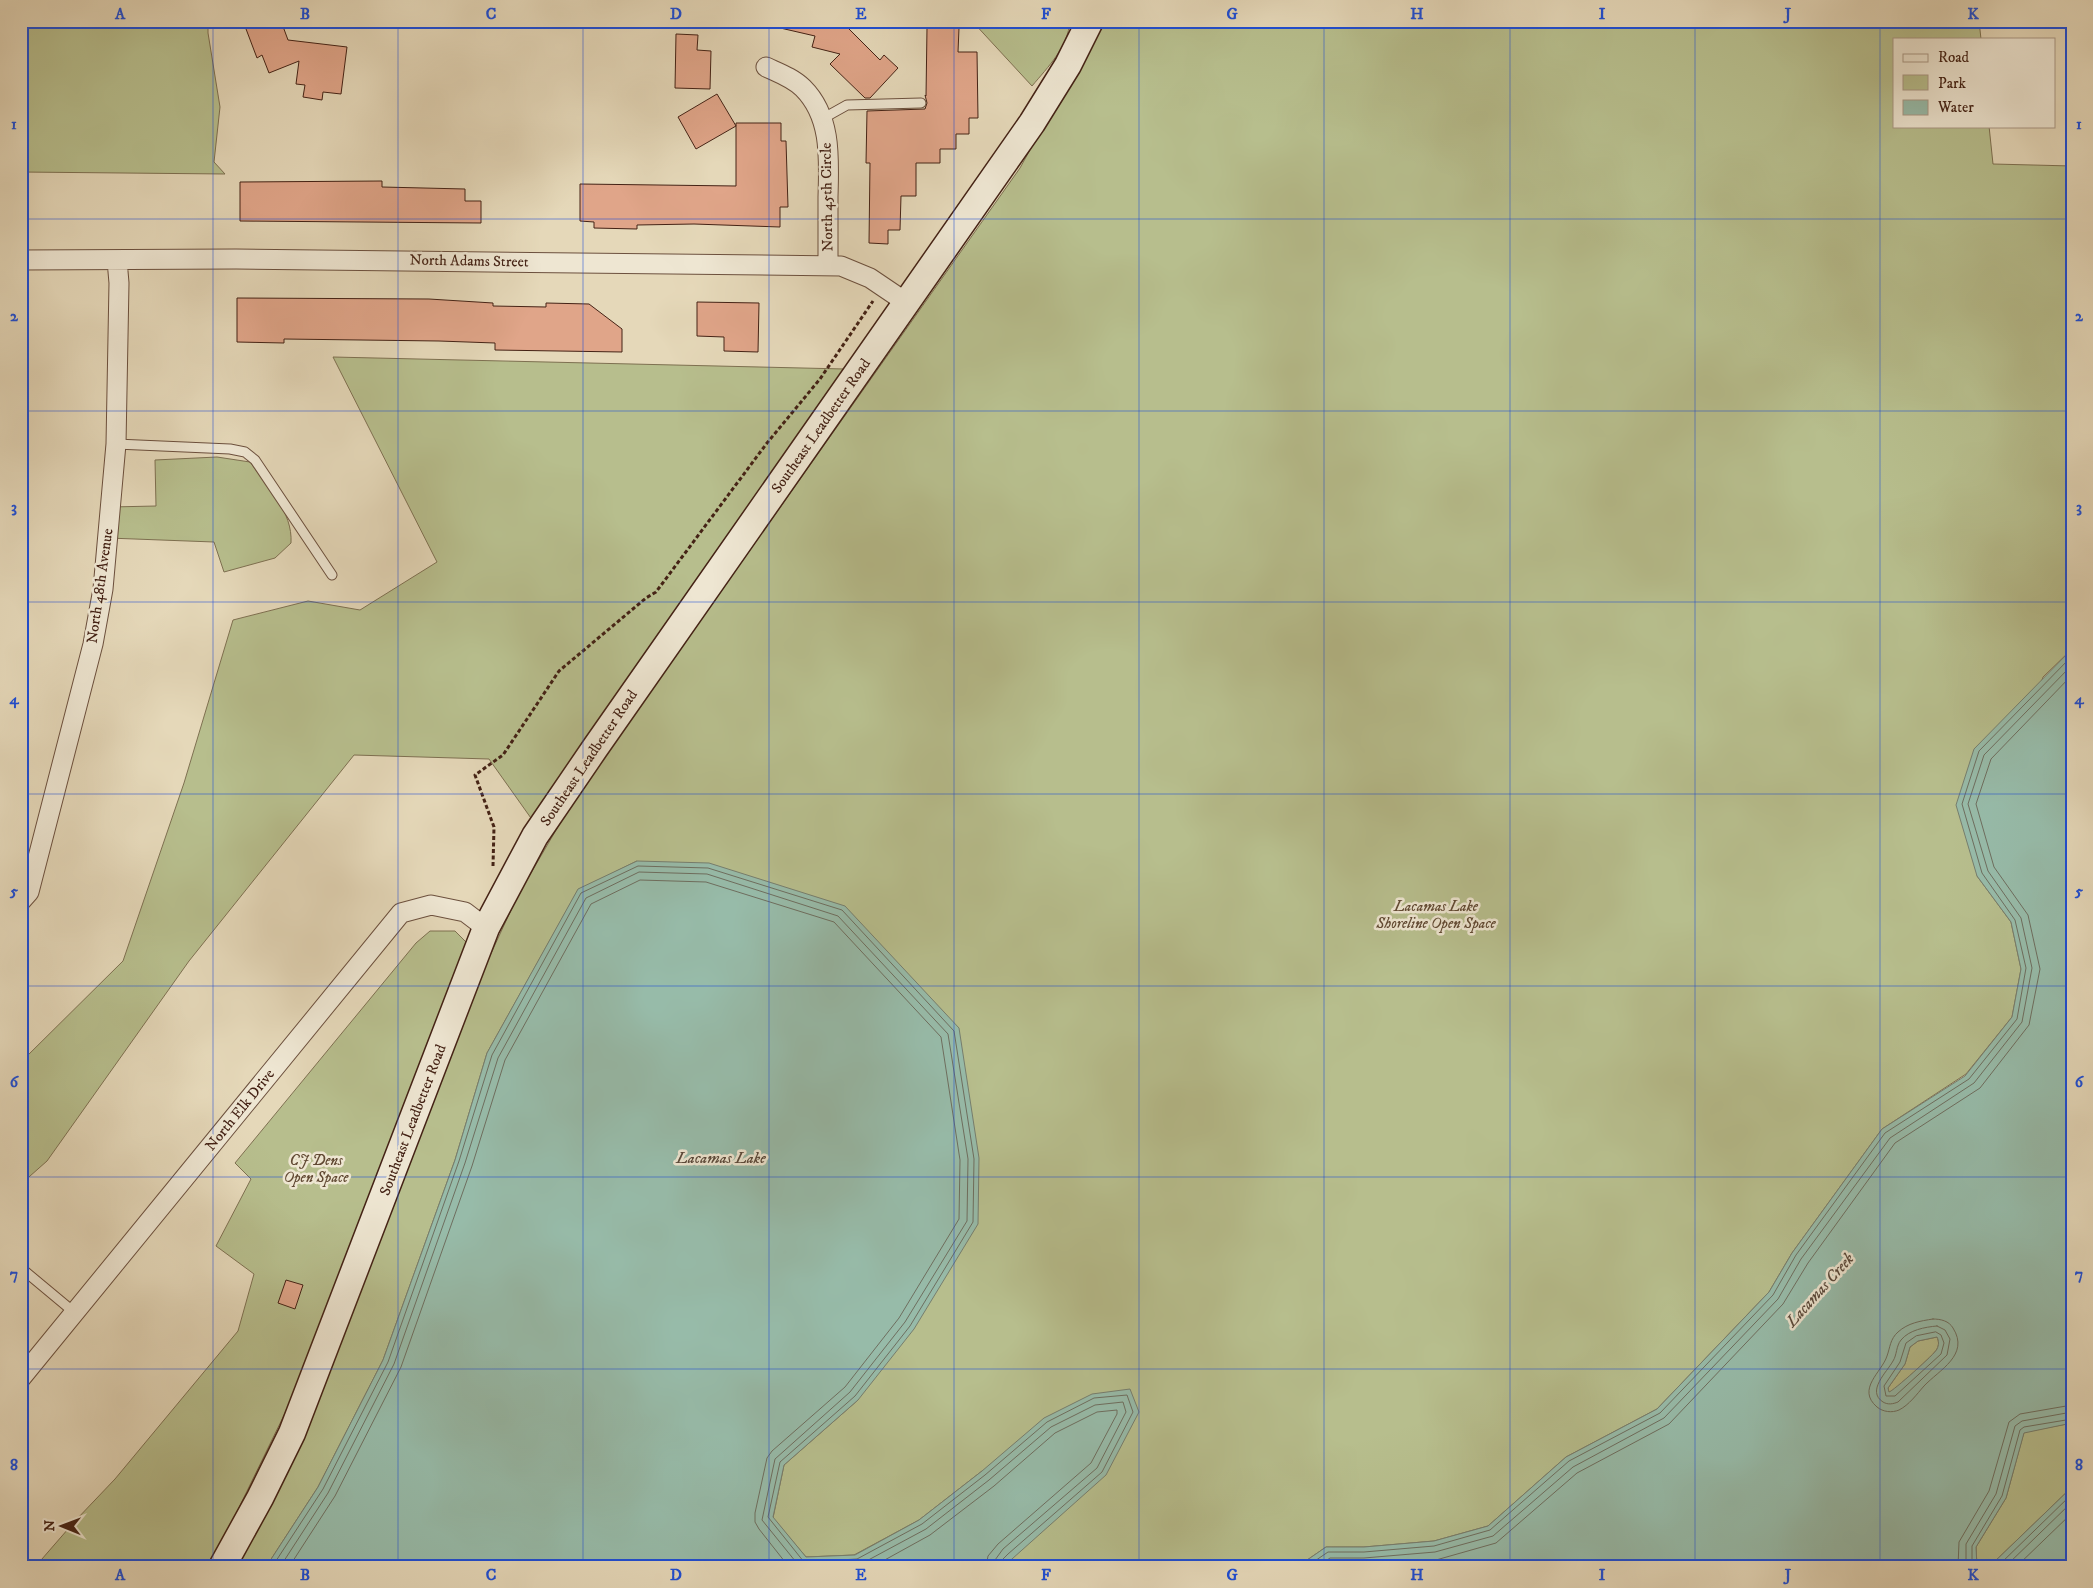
<svg xmlns="http://www.w3.org/2000/svg" width="2093" height="1588" font-family="'IM FELL DW Pica',serif">
<style>
.green{fill:#b7be8d;stroke:#7e7051}
.water{fill:#97bba9;stroke:#767e6e;fill-rule:evenodd}
.lines{fill:none;stroke-linecap:round;stroke-linejoin:round}
.shore{stroke:#6e6e5f;stroke-width:1}
.building{fill:#e0a589;stroke:#442215}
.lane-casing{stroke:#6c503e;stroke-width:11}
.street-casing{stroke:#6c503e;stroke-width:21}
.secondary-casing{stroke:#442215;stroke-width:29}
.path{stroke:#442215;stroke-width:3;stroke-dasharray:4 2.5;stroke-linecap:butt}
.lane{stroke:#eee6d2;stroke-width:9}
.street{stroke:#eee6d2;stroke-width:19}
.secondary{stroke:#eee6d2;stroke-width:26}
.grid{fill:none;stroke:#1d4ed8;stroke-width:1;stroke-opacity:0.55}
.labels{text-anchor:middle;dominant-baseline:central;stroke-width:5;stroke-linejoin:round;paint-order:stroke}
.street-label{font-size:15px;fill:#442215;stroke:#eee6d2}
.park-label{font-size:15px;font-style:italic;fill:#614933;stroke:#eee6d2}
.water-label{font-size:16px;font-style:italic;fill:#59483a;stroke:#eee6d2}
.neatline{fill:none;stroke:#1d4ed8;stroke-width:2}
.grid-label{font-size:16px;text-anchor:middle;font-weight:bold;fill:#1d4ed8}
</style>
<rect width="100%" height="100%" fill="#e5d8b9"/>
<filter id="stains"><feTurbulence type="fractalNoise" baseFrequency=".004" numOctaves="4"/><feColorMatrix values="0 0 0 0 .2 0 0 0 0 .09 0 0 0 0 .02 0 0 0 .5 -.17"/></filter>
<radialGradient id="worn" r=".72"><stop offset=".6" stop-color="#630" stop-opacity="0"/><stop offset="1" stop-color="#630" stop-opacity=".3"/></radialGradient>
<!-- green -->
<path class="green" d="M21 21H208V33L220 107 214 162 225 174 21 172Z
M972 21H1070C1068 47 1048 67 1032 86Z
M1101 21H1979L1981 39H1894V126H1989L1993 164 2072 166V649L2043 677 1977 876 2011 922 2021 969 2012 1017 1966 1074 1882 1129 1792 1253 1769 1292 1657 1409 1566 1457 1488 1526 1434 1541 1364 1547H1326L1297 1567H1003L1011 1557 982 1471 919 1520 854 1555 806 1557 773 1518 784 1465 858 1400 637 861 578 890 487 1053 455 1160 383 1360 318 1487 266 1567H234L456 1029 518 895 627 709 663 673 1020 168Z
M333 357 845 369 538 828 489 759 354 755 189 961 47 1161 21 1184V1062L123 961 184 783 233 620 308 601 360 610 437 562Z
M217 457 250 462C267 486 293 512 291 543L275 558 224 572 214 542 108 538 110 507 156 506 155 460Z
M430 931H455L472 948 327 1327 210 1567H35L75 1521 115 1479 238 1331 254 1274 216 1246 251 1179 235 1163 416 943Z
M1937 1337C1939 1342 1939 1345 1937 1349 1936 1353 1892 1392 1889 1393L1888 1388 1905 1364 1910 1347 1918 1341Z
M2072 1423V1487L1989 1567H1977L1976 1547 2006 1498 2024 1432Z"/>
<!-- water -->
<path class="water" d="M2072 649V1423L2024 1433 2006 1498 1976 1547 1977 1567H1297L1326 1547H1364L1434 1541 1488 1526 1566 1457 1657 1409 1769 1292 1792 1253 1882 1129 1965 1076 2012 1017 2021 969 2011 922 1977 876 1956 805 1974 749ZM1937 1337C1939 1341 1939 1345 1937 1349 1936 1353 1892 1392 1889 1392L1888 1388 1905 1364 1910 1347 1918 1341Z
M637 861 709 863 845 906 959 1028 979 1158 978 1224 914 1329 858 1400 784 1465 773 1517 806 1557 855 1555 919 1520 982 1471 1044 1418 1092 1394 1130 1389 1139 1412 1106 1475 1003 1567H266L318 1487 383 1360 455 1160 487 1053 578 889Z
M2072 1487V1567H1989Z"/>
<g class="lines">
<!-- shore -->
<path class="shore" d="M1933 1319C1941 1319 1949 1321 1953 1328 1970 1355 1939 1370 1924 1386 1917 1394 1909 1405 1899 1410 1892 1413 1883 1412 1877 1407 1856 1389 1882 1372 1887 1356 1890 1348 1890 1339 1898 1332 1908 1323 1920 1321 1933 1319Z
M1937 1326 1945 1330 1950 1339 1947 1355 1898 1402C1893 1404 1888 1405 1883 1402 1866 1391 1887 1372 1893 1361 1897 1355 1896 1346 1901 1340 1909 1330 1925 1327 1937 1326Z
M1936 1332 1941 1335 1944 1343 1941 1354 1895 1396H1886L1884 1386 1900 1362 1906 1343 1916 1336Z
M272 1567 323 1489 388 1362 459 1161 492 1055 581 893 638 866 708 868 842 910 954 1031 974 1159 973 1222 910 1326 855 1396 780 1462 768 1517 804 1562 857 1559 922 1524 985 1475 1047 1422 1094 1398 1127 1395 1133 1412 1102 1472 1008 1554 1000 1562 999 1567
M280 1567 328 1493 394 1364 465 1163 498 1058 586 898 639 872 707 874 838 916 948 1034 968 1159 967 1221 905 1322 850 1392 775 1459 762 1520 800 1567
M289 1567 335 1496 401 1367 472 1166 505 1060 591 904 640 880 706 882 834 922 941 1037 960 1160 959 1219 899 1318 845 1387 772 1451 767 1458 755 1513V1522L759 1529 789 1567
M839 1567 859 1565 926 1529 989 1480 1051 1427 1095 1405 1123 1402 1126 1412 1097 1468 1003 1549 995 1560 993 1567
M872 1567 930 1535 994 1486 1055 1433 1097 1412 1117 1410V1414L1091 1463 998 1544 988 1556 986 1567
M1306 1567 1328 1552H1364L1434 1546 1490 1530 1569 1461 1660 1413 1773 1295 1796 1255 1885 1133 1969 1079 2017 1019 2026 968 2015 920 1982 873 1962 804 1979 751 2072 656
M1317 1567 1330 1558H1364L1435 1552 1493 1536 1573 1467 1664 1418 1778 1299 1801 1259 1890 1138 1974 1083 2022 1022 2032 968 2021 918 1988 871 1968 804 1984 755 2072 665
M1330 1567 1436 1560 1496 1543 1577 1473 1669 1424 1783 1304 1808 1263 1895 1143 1980 1088 2029 1025 2040 969 2028 915 1994 867 1976 804 1991 759 2072 675
M1958 1567 1959 1542 1989 1491 2009 1422 2020 1414 2072 1405
M1966 1567V1544L1996 1494 2015 1426 2022 1421 2072 1412
M1972 1567V1546L2002 1496 2020 1430 2024 1427 2072 1419
M1997 1567 2072 1494
M2005 1567 2072 1502
M2016 1567 2072 1513"/>
</g>
<!-- building -->
<path class="building" d="M243 21H281L288 40 347 47 341 94 323 92 322 100 303 97 305 85 296 84 299 61 269 73 262 55 257 58Z
M777 21H841L880 60 884 55 898 68 870 98H865L830 64 840 54 812 47 815 36 776 27Z
M927 28H959L958 52H977L978 118H969V134H956V149H940V163H916V196H901L900 230H888V244L869 243 870 163H866L867 111 925 109 927 103 925 95 926 96Z
M676 34 698 35 697 50 711 51 710 89 675 88Z
M717 94 736 126 696 149 678 117Z
M736 123H781V141H786L788 207H780V227L694 224 637 225V229L594 228V222L580 221V184L736 186Z
M382 181V187L465 189V201H481V223L240 221V182Z
M237 298 429 299 493 303V306L546 307V303L589 304 622 329V352L495 350V343L439 341 284 339V343L237 342Z
M697 302 759 303 758 352 724 351V337L697 336Z
M286 1280 303 1285 295 1309 278 1303Z"/>
<g class="lines">
<!-- lane casing -->
<g class="lane-casing">
<path id="lane" d="M822 119 847 105 921 103
M116 444 230 449 245 452 255 460 332 575
M21 1268 75 1313"/>
</g>
<!-- street casing -->
<g class="street-casing">
<path id="street" d="M766 67C779 73 793 78 803 88 832 117 829 159 828 197 828 220 828 243 828 266
M21 260 236 259 841 266 870 278 907 303
M21 901 29 892 93 644 103 589 116 444 119 283 117 260
M21 1378 401 913 431 905 465 912 486 928"/>
</g>
<!-- secondary casing -->
<g class="secondary-casing">
<path id="secondary" d="M222 1567 260 1498 292 1433 486 928 535 836 595 748 1032 123 1068 65 1090 21"/>
</g>
<!-- path -->
<path class="path" d="M493 866 494 827 475 775 503 755 559 671 646 598 656 592 767 443 820 379 873 301"/>
<!-- lane -->
<use href="#lane" class="lane"/>
<!-- street -->
<use href="#street" class="street"/>
<!-- secondary -->
<use href="#secondary" class="secondary"/>
</g>
<!-- grid -->
<path class="grid" d="M213 21V1567M398 21V1567M583 21V1567M769 21V1567M954 21V1567M1139 21V1567M1324 21V1567M1510 21V1567M1695 21V1567M1880 21V1567M21 219H2072M21 411H2072M21 602H2072M21 794H2072M21 986H2072M21 1177H2072M21 1369H2072"/>
<g class="labels">
<!-- street labels -->
<g class="street-label">
<text transform="translate(827 197) rotate(-91)">North 45th Circle</text>
<text transform="translate(469 261) rotate(1)">North Adams Street</text>
<text transform="translate(821 426) rotate(-55)">Southeast Leadbetter Road</text>
<text transform="translate(100 586) rotate(-82)">North 48th Avenue</text>
<text transform="translate(589 758) rotate(-56)">Southeast Leadbetter Road</text>
<text transform="translate(240 1110) rotate(-51)">North Elk Drive</text>
<text transform="translate(413 1120) rotate(-69)">Southeast Leadbetter Road</text>
</g>
<!-- park labels -->
<g class="park-label">
<text x="1436" y="906">Lacamas Lake<tspan x="1436" dy="17">Shoreline Open Space</tspan></text>
<text x="316" y="1160">CJ Dens<tspan x="316" dy="17">Open Space</tspan></text>
</g>
<!-- water labels -->
<g class="water-label">
<text x="721" y="1158">Lacamas Lake</text>
<text transform="translate(1820 1290) rotate(-48)">Lacamas Creek</text>
</g>
</g>
<!-- margin -->
<rect width="2093" height="1588" fill="none" stroke="#e5d8b9" stroke-width="55"/>
<!-- legend -->
<rect x="1893" y="38" width="162" height="90" fill="#eee6d2" stroke="#aa9886"/>
<rect x="1903" y="54" width="25" height="8" fill="#eee6d2" stroke="#aa9886"/>
<text x="1938" y="62" font-size="15" fill="#442215">Road</text>
<rect x="1903" y="75" width="25" height="15" fill="#b7be8d" stroke="#aa9886"/>
<text x="1938" y="88" font-size="15" fill="#442215">Park</text>
<rect x="1903" y="100" width="25" height="15" fill="#97bba9" stroke="#aa9886"/>
<text x="1938" y="112" font-size="15" fill="#442215">Water</text>
<!-- north arrow -->
<g transform="translate(62 1526) rotate(271)" stroke="#eee6d2" stroke-width="4" paint-order="stroke">
<path d="M0-4L9 19L0 12L-9 19Z" fill="#442215"/>
<text y="-8" font-size="14" font-weight="bold" text-anchor="middle" fill="#442215">N</text>
</g>
<rect x="28" y="28" width="2038" height="1532" class="neatline"/>
<g class="grid-label">
<text x="120" y="19">A</text>
<text x="305" y="19">B</text>
<text x="491" y="19">C</text>
<text x="676" y="19">D</text>
<text x="861" y="19">E</text>
<text x="1046" y="19">F</text>
<text x="1232" y="19">G</text>
<text x="1417" y="19">H</text>
<text x="1602" y="19">I</text>
<text x="1788" y="19">J</text>
<text x="1973" y="19">K</text>
<text x="14" y="129">1</text>
<text x="2079" y="129">1</text>
<text x="14" y="321">2</text>
<text x="2079" y="321">2</text>
<text x="14" y="512">3</text>
<text x="2079" y="512">3</text>
<text x="14" y="704">4</text>
<text x="2079" y="704">4</text>
<text x="14" y="896">5</text>
<text x="2079" y="896">5</text>
<text x="14" y="1087">6</text>
<text x="2079" y="1087">6</text>
<text x="14" y="1279">7</text>
<text x="2079" y="1279">7</text>
<text x="14" y="1470">8</text>
<text x="2079" y="1470">8</text>
<text x="120" y="1580">A</text>
<text x="305" y="1580">B</text>
<text x="491" y="1580">C</text>
<text x="676" y="1580">D</text>
<text x="861" y="1580">E</text>
<text x="1046" y="1580">F</text>
<text x="1232" y="1580">G</text>
<text x="1417" y="1580">H</text>
<text x="1602" y="1580">I</text>
<text x="1788" y="1580">J</text>
<text x="1973" y="1580">K</text>
</g>
<rect width="100%" height="100%" filter="url(#stains)"/>
<rect width="100%" height="100%" fill="url(#worn)"/>
</svg>
